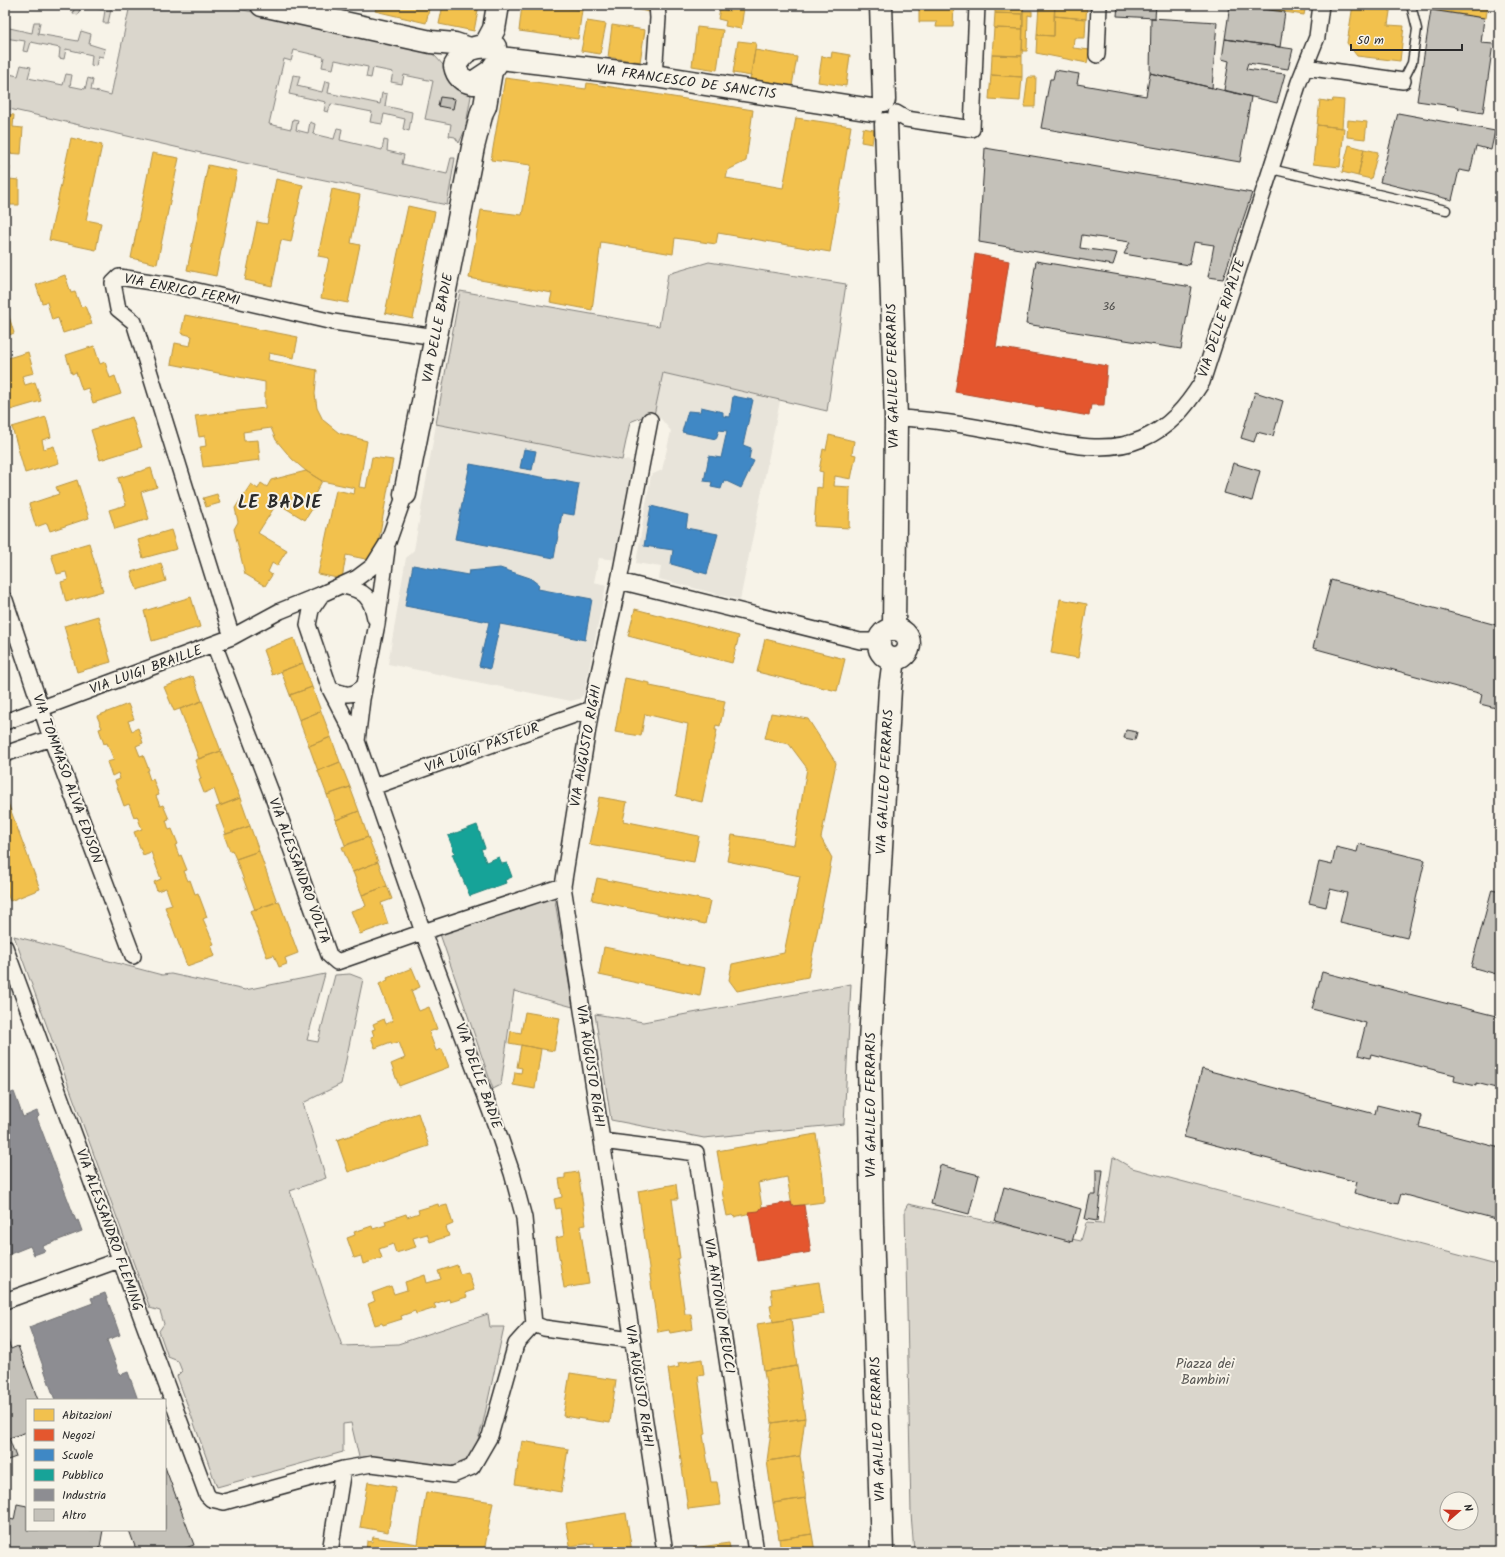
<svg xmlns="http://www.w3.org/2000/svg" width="1505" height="1557" font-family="Kalam,sans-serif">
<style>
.built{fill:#e8e4da}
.green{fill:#dad6cc;stroke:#82807c;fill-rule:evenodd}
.homes{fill:#f2c14e;stroke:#b69444}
.shops{fill:#e4572e;stroke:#ac4a2d}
.schools{fill:#3f88c5;stroke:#396c97}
.public{fill:#17a398;stroke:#1d7f77}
.industry{fill:#8d8d92;stroke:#707073}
.building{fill:#c4c1b9;stroke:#2b2b2b}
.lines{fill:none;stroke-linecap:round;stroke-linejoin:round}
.lane-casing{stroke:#2b2b2b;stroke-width:11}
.street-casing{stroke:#2b2b2b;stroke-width:18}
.secondary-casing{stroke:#2b2b2b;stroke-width:25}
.lane{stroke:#f7f3e8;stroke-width:8}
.street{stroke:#f7f3e8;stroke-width:15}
.secondary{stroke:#f7f3e8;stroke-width:22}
.labels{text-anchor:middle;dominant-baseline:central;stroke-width:4;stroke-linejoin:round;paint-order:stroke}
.number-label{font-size:12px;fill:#51504e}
.street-label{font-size:14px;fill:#2b2b2b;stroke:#f7f3e8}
.park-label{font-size:14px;fill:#575653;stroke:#f7f3e8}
.district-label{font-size:18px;font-weight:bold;letter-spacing:1px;fill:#2b2b2b;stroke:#f7f3e8}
</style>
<rect width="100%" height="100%" fill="#f7f3e8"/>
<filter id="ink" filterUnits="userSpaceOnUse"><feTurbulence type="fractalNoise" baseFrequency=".025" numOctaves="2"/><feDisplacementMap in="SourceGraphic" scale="8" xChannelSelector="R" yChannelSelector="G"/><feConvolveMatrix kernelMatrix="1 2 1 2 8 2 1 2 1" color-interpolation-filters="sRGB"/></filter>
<g filter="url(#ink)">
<!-- built -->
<path class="built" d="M663 373 780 401 740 600 659 579 661 567 636 563 651 475 662 470 671 431 661 419 654 415Z
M436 424 636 462 617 560 599 558 594 582 606 585 584 694 579 699 571 701 388 664 406 558 414 550Z"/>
<!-- green -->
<path class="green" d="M75 5H112L108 23H103L105 10 81 6 78 15 73 14Z
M130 5H220L425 49 435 56 471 96 465 130 459 143 455 137 449 136 451 124 425 119 433 81 404 75 402 84 391 82 393 72 373 68 371 78 366 77 368 67 335 60 333 69 322 67 324 57 294 50 291 61 284 59 269 124 291 129 293 119 298 120 296 130 308 133 310 122 315 124 313 134 334 139 337 128 342 129 340 140 382 150 384 140 388 141 387 151 404 155 402 164 447 174 451 158H455L447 205 271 169 5 108V73L18 76 21 65 31 67 28 78 63 85 66 74 72 75 70 86 85 89 88 78 93 80 91 90 111 95Z
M34 22H40L38 34 78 41 81 31 91 34 89 44 105 49 103 57 98 56 96 66 91 65 92 55 66 49 64 59 59 58 60 48 31 42 28 52 23 51 25 41 5 38V27L32 33Z
M293 75 300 76 297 86 322 92 325 81 330 82 328 93 380 104 382 93 387 94 385 106 412 112 409 131 403 129 405 119 384 114 382 124 370 122 372 112 331 104 328 112 324 111 326 102 289 94Z
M709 262 846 284 827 411 663 373 654 415H647L630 422 622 460 436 424 460 291 659 326 668 274Z
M554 895 573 1007 514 991 501 1085 493 1089 440 934Z
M14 936 162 975 171 974 245 990 325 974 307 1040 318 1042 335 975 350 974 363 979 341 1084 303 1103 326 1178 290 1191 342 1346 398 1344 488 1314 490 1327H504L483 1423 477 1443 468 1462 457 1467 447 1468 394 1458 359 1457 351 1423 343 1424V1452L217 1487 177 1376 182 1371 178 1361 168 1357 159 1331 164 1324 160 1311 150 1308Z
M851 984 844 1124 704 1138 611 1120 595 1014 643 1022Z
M1113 1157 1132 1168 1500 1266V1552H914L911 1513 905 1209 908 1204 1081 1241 1086 1223 1103 1224ZM1447 1499H1471V1523H1447Z"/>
<!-- homes -->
<path class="homes" d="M377 5H430L426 23 375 11Z
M443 5H479L474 31 439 24Z
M522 5H551L582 10 578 39 519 31Z
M603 5H648L649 12 618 5 617 8Z
M731 5 744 7 741 29 725 26 726 21 718 19 720 9 730 11Z
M919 5H954L953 27H936L937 22H919Z
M995 5H1024L1023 14 995 13Z
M1039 5H1055L1054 36 1037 35Z
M1055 5H1087L1086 19 1054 16Z
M1240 5H1306L1304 15Z
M1353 5H1391L1388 25 1404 26 1400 61 1357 56 1347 43Z
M1432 5H1488L1486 18 1431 10Z
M1023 11H1032V16L1028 15 1027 51H1022Z
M995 13 1023 14V29L994 28Z
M1054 16 1086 19 1085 38H1074L1073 48 1090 50 1087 63 1036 53 1037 35 1054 36Z
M587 21 606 24 600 54 581 51Z
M612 25 645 30 640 62 608 57Z
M697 27 723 30 717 70 692 66Z
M994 28 1023 29 1022 56 992 55Z
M738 41 756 43 751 76 733 73Z
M755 50 797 57 792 86 750 79Z
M832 52 850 55 846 86 818 82 822 56 831 58Z
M992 55 1022 56V77L991 75Z
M991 75 1022 77 1020 101 989 99Z
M1028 77H1036L1035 107H1024Z
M505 78 586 89 587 83 753 110 746 161 728 170 726 178 783 188 796 118 851 126 830 252 718 233 716 244 675 238 673 254 601 242 592 310 550 302 552 293 469 278 481 210 522 215 531 165 491 160Z
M1333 99 1344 100 1342 128 1317 125 1320 100 1332 102Z
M5 114 14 115 13 127 23 128 21 154 5 153Z
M1348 120 1367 122 1365 139 1347 137Z
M1317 125 1344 128 1340 167 1313 164Z
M863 128 874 130 872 144 861 142Z
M71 138 102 145 86 220 101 223 96 250 49 240Z
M1349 145 1364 149 1358 176 1342 172Z
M1364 149 1378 152 1371 179 1358 176Z
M152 153 179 158 157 264 131 258Z
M208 165 237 171 216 276 187 270Z
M5 167H10L9 179 19 180V205H6Z
M276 179 303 185 291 242 281 240 272 286 245 280 257 222 267 224Z
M332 189 360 195 351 243 360 245 348 303 321 298 329 258 318 256Z
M408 206 435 212 413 319 385 313Z
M65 275 71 293 75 292 81 307 85 306 92 324 63 333 58 318 52 320 47 302 42 303 36 285Z
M8 313 14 333 5 337V340V314Z
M185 315 298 337 294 358 269 353 268 360 317 370 315 394 317 408 323 420 339 433 367 441 359 487 366 488 372 457 393 460 375 561 346 555 342 579 318 574 336 490 354 494 355 488 322 481 306 471 292 459 276 440 271 428 243 432 244 441 258 440 260 460 203 467 200 447 206 446 205 436 199 437 195 416 265 408V382L171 364 175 343 190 346 192 336 181 333Z
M94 346 100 364 105 362 110 378 115 376 121 394 93 403 88 388 82 390 76 372 72 374 66 355Z
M28 352 34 373 22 376 25 385 35 382 41 401 7 411 5 403V392L10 390 7 380 5 381V359Z
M46 417 51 437 42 440 44 449 54 446 59 463 25 473 12 427Z
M132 417 142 447 100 460 91 430Z
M829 435 854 441 852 454 856 455 851 479 835 476 834 486 850 487 849 528 814 526 817 487 822 488 823 472 819 471 823 449 826 450Z
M151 468 157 487 141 492 149 519 115 529 109 510 126 505 118 478Z
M306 471 322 481 312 500 316 503 305 520 277 503 258 533 287 550 277 566 272 563 268 572 272 575 265 586 245 574 234 529 238 522 235 508 251 484 258 489 261 483 267 487 271 480Z
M77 480 89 518 50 531 47 523 36 527 29 504 59 494 56 487Z
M217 494 220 503 206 507 203 498Z
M171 530 177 549 143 558 138 540Z
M89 543 103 591 66 602 61 582 68 580 66 572 57 574 51 554Z
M161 563 166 581 137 590 131 572Z
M191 597 200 627 152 641 144 611Z
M1060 599 1087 604 1078 658 1051 653Z
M635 609 739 636 732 663 628 636Z
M98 616 111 662 77 672 64 626Z
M294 638 303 663 272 675 263 650Z
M765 639 845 659 837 691 757 672Z
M303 663 312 687 290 695 281 671Z
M193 676 202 701 174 711 164 687Z
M625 678 650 683V686L725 701 720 726 716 725 715 730H717L702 802 676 796 688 724 645 714 641 736 615 732Z
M312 687 321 711 299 720 290 695Z
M202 701 221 751 199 759 180 709Z
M128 704 134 719 128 721 132 731 138 728 143 743 136 746 140 756 143 755 149 770 147 771 150 780 153 779 159 795 156 796 160 806 163 805 169 819 166 820 169 830 172 829 178 844 175 845 179 856 181 855 187 870 184 871 188 881 190 880 195 894 198 893 207 917 203 919 214 944 211 945 215 956 187 966 165 907 172 905 166 888 157 891 154 882 161 879 151 852 143 855 134 832 142 829 137 816 134 817 129 804 124 806 115 781 120 779 118 773 112 776 107 762 114 760 107 743 104 744 99 729 102 728 97 716Z
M321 711 331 737 309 746 299 720Z
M771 713 808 719 836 763 821 838 832 858 808 977 737 991 729 980 732 964 784 953 800 876 727 861 732 835 794 845 807 768 789 744 765 738Z
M331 737 340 762 318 771 309 746Z
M221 751 240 798 220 806 214 789 204 793 199 780 201 779 195 760Z
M340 762 350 787 327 795 318 771Z
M350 787 359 811 336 820 327 795Z
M5 795 40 889 10 901 5 888Z
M599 797 627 802 623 821 699 836 694 862 589 844Z
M240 798 250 826 226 834 216 807Z
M359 811 368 837 345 845 336 820Z
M250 826 259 851 236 859 232 850 230 851 224 835Z
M368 837 378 862 352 872 342 847Z
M259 851 277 902 255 910 236 859Z
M378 862 387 886 362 895 353 872Z
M597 878 710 901 705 924 592 900Z
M387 886 392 899 381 903 388 924 360 934 351 911 366 906 362 895Z
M279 901 298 953 285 958 287 964 279 967 274 955 267 957 250 911Z
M604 947 705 968 700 996 599 975Z
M412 968 420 987 411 991 419 1011 429 1007 437 1029 429 1032 436 1051 442 1049 449 1067 399 1086 391 1064 405 1058 399 1042 392 1044 391 1042 375 1048 371 1037 374 1036 372 1030 375 1029 373 1024 384 1019 386 1024 393 1021 379 984 388 980 387 978Z
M525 1012 560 1018 554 1051 509 1043 511 1031 521 1033Z
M521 1045 541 1049 535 1089 513 1085 515 1072 521 1073 522 1068 517 1067Z
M418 1113 429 1146 348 1172 337 1140Z
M816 1134 823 1177 824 1202 792 1206 787 1177 758 1183 762 1207 759 1211 734 1217 732 1215 727 1216 722 1191 723 1186 717 1151Z
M578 1172 586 1225 580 1226 589 1284 564 1288 556 1238 564 1236 560 1208 556 1209 554 1199 562 1197 559 1179 565 1178V1174Z
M676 1184 678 1199H672L680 1258 677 1259 685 1314H691L693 1329 670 1333 669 1330 658 1332 638 1191Z
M438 1204 439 1207 447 1205 453 1224 446 1227 449 1236 430 1242 427 1234 413 1238 416 1247 396 1253 393 1244 379 1249 382 1258 363 1264 361 1256 354 1258 347 1238 355 1235 354 1232 372 1226 373 1229 386 1225 385 1221 406 1214 407 1217 419 1213 418 1210Z
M457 1265 460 1274 468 1272 474 1290 465 1293 467 1297 450 1302 449 1299 434 1304 436 1308 416 1314 415 1311 401 1316 402 1319 383 1325 382 1323 375 1325 368 1304 375 1301 372 1293 391 1286 394 1294 407 1290 405 1282 425 1275 427 1283 441 1279 438 1271Z
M819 1282 824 1314 773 1322 770 1306 773 1305 771 1289Z
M791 1319 797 1366 764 1371 757 1324Z
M702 1359 704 1375 698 1376 706 1434 703 1435 711 1482H717L721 1505 688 1509 668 1369 679 1367 678 1363Z
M797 1366 805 1418 772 1423 764 1371Z
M570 1373 616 1380 610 1423 563 1416Z
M805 1418 800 1456 767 1461 772 1423Z
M522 1441 568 1449 561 1492 515 1484Z
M800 1456 806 1498 773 1503 767 1461Z
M368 1482 396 1487 388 1532 360 1527Z
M426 1492 493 1502 484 1552H366L367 1541 372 1542 373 1537 418 1544Z
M806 1498 812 1534 779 1539 773 1503Z
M626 1513 632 1552H595L594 1543 570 1546 566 1523Z
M812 1534 815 1552H781L779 1539Z
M729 1543 731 1552H694L693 1548Z"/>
<!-- shops -->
<path class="shops" d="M975 254 1009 261 996 347 1107 366 1104 405H1091L1089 416 955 392 963 346Z
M791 1202 792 1206 804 1205 811 1252 757 1261 749 1212 759 1211 762 1207Z"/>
<!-- schools -->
<path class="schools" d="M733 396 753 400 743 445 751 448 749 459 754 461 741 488 724 480 721 489 711 487 712 482 704 481 709 456 721 458 727 431 719 430 716 439 682 432 688 411 700 412 701 407 723 412V416L730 417Z
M524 449 536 451 532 470 520 468Z
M470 464 579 484 574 515 562 513 554 558 455 539Z
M651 506 688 515 686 528 718 534 707 574 671 564 673 550 644 546Z
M413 565 468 575 469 571 500 568 530 578 539 585 538 589 592 599 585 640 500 624 490 669 479 666 489 622 405 606Z"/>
<!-- public -->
<path class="public" d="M477 825 485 848 481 849 486 862 499 857 502 864 507 863 512 877 505 880 506 883 470 896 452 854 455 853 448 836Z"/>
<!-- industry -->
<path class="industry" d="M5 1092 6 1095 14 1092 23 1117 37 1111 39 1116 37 1118 76 1221 78 1220 82 1231 43 1246 45 1251 34 1255 30 1246 5 1256Z
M105 1293 120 1335 107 1340 120 1375 128 1372 138 1400H55L29 1327 93 1303 91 1298Z"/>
<!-- building -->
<path class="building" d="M1118 5H1156L1155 18 1117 16Z
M1230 5 1285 12 1280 47 1225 39Z
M1431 10 1484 18 1481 43 1493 44 1483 113 1458 109 1459 107 1417 101Z
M1151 18 1217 22 1212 88 1150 73Z
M1225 39 1293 49 1288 69 1248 63 1246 69 1285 74 1277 103 1224 90 1229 61 1222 59Z
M1055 70 1079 74 1077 84 1146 96 1150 73 1251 97 1240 162 1041 128 1050 79H1053Z
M440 97 455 99 453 109 438 106Z
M1398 113 1495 131 1491 150 1476 146 1470 172 1459 170 1452 200 1380 182Z
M985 148 1252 193 1223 279 1208 277 1214 245 1194 242 1189 265 1124 254 1130 242 1082 235 1080 248 1117 253 1113 265 979 242Z
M1036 261 1192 287 1181 349 1026 324Z
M1255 392 1283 401 1273 436 1257 432 1254 442 1241 438Z
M1233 463 1260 471 1252 501 1224 493Z
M1331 580 1500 626V709L1480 704 1482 694 1313 648Z
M1126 730 1137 732 1135 740 1124 738Z
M1359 844 1425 860 1407 938 1340 922 1347 893 1330 889 1326 907 1309 903 1319 862 1332 865 1336 847 1357 852Z
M1492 889 1500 891V975L1471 967Z
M1322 972 1500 1017V1089L1476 1083V1086L1454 1081 1455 1075 1371 1054 1370 1058 1358 1055 1366 1023 1312 1009Z
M1202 1069 1375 1114 1377 1105 1422 1116 1419 1127 1500 1148V1220L1401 1194 1398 1204 1354 1193 1357 1182 1184 1137Z
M940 1165 979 1175 969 1214 931 1204Z
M1096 1170H1103L1097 1221 1085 1219 1090 1195H1096Z
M1004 1187 1081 1209 1072 1242 995 1221Z
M5 1333 11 1349 18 1346 38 1400H27V1432L9 1438 16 1457 5 1461Z
M165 1467 194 1545 174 1552H137L129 1530H165Z
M17 1504 27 1506V1530H103L99 1552H34L5 1547V1518L14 1520Z"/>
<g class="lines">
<!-- lane casing -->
<g class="lane-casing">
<path id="lane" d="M1403 81 1412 63 1417 29 1411 5
M1271 169 1446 210"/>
</g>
<!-- street casing -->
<g class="street-casing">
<path id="street" d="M1097 55 1099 5
M1305 67 1403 81
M654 76 658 18 657 5
M896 113 906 119 972 129 977 5
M896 418C933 419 971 426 1007 433 1049 440 1101 457 1142 439 1170 427 1186 407 1202 382L1299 82 1317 37 1321 5
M405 494 388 542 373 566 357 578 322 594 311 610 308 625 330 689 357 741 423 932 496 1126 512 1173 524 1218 534 1324
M619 581 650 420
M343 586C364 590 371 597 375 618
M5 600 51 738 133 956
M232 637 134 322 118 309 113 283 119 277 171 285 333 322 436 337
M214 644 271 792 329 955 337 962 423 932 563 886
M330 689C345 695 352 698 365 685
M5 722 232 637 280 611 322 594
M357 741 362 699 377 624 387 549
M5 754 51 738
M373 787 591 709
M5 947 207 1495 211 1499 224 1502 343 1469
M602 1141 696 1153 756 1552
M5 1301 119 1260
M534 1324 544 1328 631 1340
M330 1552 343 1469 372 1464 453 1475 472 1467 490 1436 516 1344 534 1324
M665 1552 563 886 591 709 619 581 860 641H879"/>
</g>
<!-- secondary casing -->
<g class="secondary-casing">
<path id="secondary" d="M262 5 431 42 455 44 470 49
M881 5 884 100
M485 46 494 29 498 5
M495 47C476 45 464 48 455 66 457 76 462 81 473 83L491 71 496 64
M500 58 654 76 872 110
M886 124 896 418 894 629
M405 494 473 147 482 112 485 106 491 71
M879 644a15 15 0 1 1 30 0a15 15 0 1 1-30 0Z
M882 1552 872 1226 869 1059 890 689 894 659"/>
</g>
<!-- lane -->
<use href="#lane" class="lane"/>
<!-- street -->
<use href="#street" class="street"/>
<!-- secondary -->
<use href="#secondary" class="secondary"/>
</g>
</g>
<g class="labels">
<!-- number labels -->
<g class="number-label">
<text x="1109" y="306">36</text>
</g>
<!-- street labels -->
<g class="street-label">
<text transform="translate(686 82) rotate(8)">VIA FRANCESCO DE SANCTIS</text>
<text transform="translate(182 290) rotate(11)">VIA ENRICO FERMI</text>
<text transform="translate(1222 318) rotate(-72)">VIA DELLE RIPALTE</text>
<text transform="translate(438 328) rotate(-79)">VIA DELLE BADIE</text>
<text transform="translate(893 376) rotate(-91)">VIA GALILEO FERRARIS</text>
<text transform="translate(146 670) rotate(-20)">VIA LUIGI BRAILLE</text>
<text transform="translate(586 746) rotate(-80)">VIA AUGUSTO RIGHI</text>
<text transform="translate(482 748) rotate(-20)">VIA LUIGI PASTEUR</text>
<text transform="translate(67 779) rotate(70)">VIA TOMMASO ALVA EDISON</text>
<text transform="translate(885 782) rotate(-87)">VIA GALILEO FERRARIS</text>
<text transform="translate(299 871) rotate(70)">VIA ALESSANDRO VOLTA</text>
<text transform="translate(590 1066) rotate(81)">VIA AUGUSTO RIGHI</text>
<text transform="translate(478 1076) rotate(70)">VIA DELLE BADIE</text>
<text transform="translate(871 1105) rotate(-90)">VIA GALILEO FERRARIS</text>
<text transform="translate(109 1230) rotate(70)">VIA ALESSANDRO FLEMING</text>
<text transform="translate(719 1306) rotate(81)">VIA ANTONIO MEUCCI</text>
<text transform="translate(639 1386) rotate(81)">VIA AUGUSTO RIGHI</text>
<text transform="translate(878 1429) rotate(-92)">VIA GALILEO FERRARIS</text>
</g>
<!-- park labels -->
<g class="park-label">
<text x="1205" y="1364">Piazza dei<tspan x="1205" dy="16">Bambini</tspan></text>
</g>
<!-- district labels -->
<g class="district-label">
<text x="280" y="503">LE BADIE</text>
</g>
</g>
<!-- margin -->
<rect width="1505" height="1557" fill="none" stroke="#f7f3e8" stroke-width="20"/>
<rect x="10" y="10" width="1485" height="1537" fill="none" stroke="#2b2b2b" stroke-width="1.5" filter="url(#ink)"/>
<!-- legend -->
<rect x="26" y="1399" width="140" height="132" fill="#f7f3e8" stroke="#a5a39c"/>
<rect x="34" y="1409" width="20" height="12" fill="#f2c14e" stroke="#a5a39c"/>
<text x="62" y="1419" font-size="12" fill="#2b2b2b">Abitazioni</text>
<rect x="34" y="1429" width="20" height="12" fill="#e4572e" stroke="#a5a39c"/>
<text x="62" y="1439" font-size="12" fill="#2b2b2b">Negozi</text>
<rect x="34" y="1449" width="20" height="12" fill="#3f88c5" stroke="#a5a39c"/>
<text x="62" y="1459" font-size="12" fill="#2b2b2b">Scuole</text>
<rect x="34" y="1469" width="20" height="12" fill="#17a398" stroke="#a5a39c"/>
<text x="62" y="1479" font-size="12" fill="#2b2b2b">Pubblico</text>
<rect x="34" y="1489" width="20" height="12" fill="#8d8d92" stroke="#a5a39c"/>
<text x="62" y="1499" font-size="12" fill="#2b2b2b">Industria</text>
<rect x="34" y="1509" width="20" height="12" fill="#c4c1b9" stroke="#a5a39c"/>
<text x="62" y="1519" font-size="12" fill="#2b2b2b">Altro</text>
<!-- north arrow -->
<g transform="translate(1459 1511) rotate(70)"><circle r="19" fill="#f7f3e8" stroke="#a5a39c"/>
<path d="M0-3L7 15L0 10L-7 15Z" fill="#c8321e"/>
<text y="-6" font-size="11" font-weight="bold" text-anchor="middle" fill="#2b2b2b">N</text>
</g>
<!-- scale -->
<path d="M1351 44v6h111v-6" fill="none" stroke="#2b2b2b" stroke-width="2"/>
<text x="1357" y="44" font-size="12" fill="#2b2b2b" stroke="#f7f3e8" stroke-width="3" paint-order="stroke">50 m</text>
</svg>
